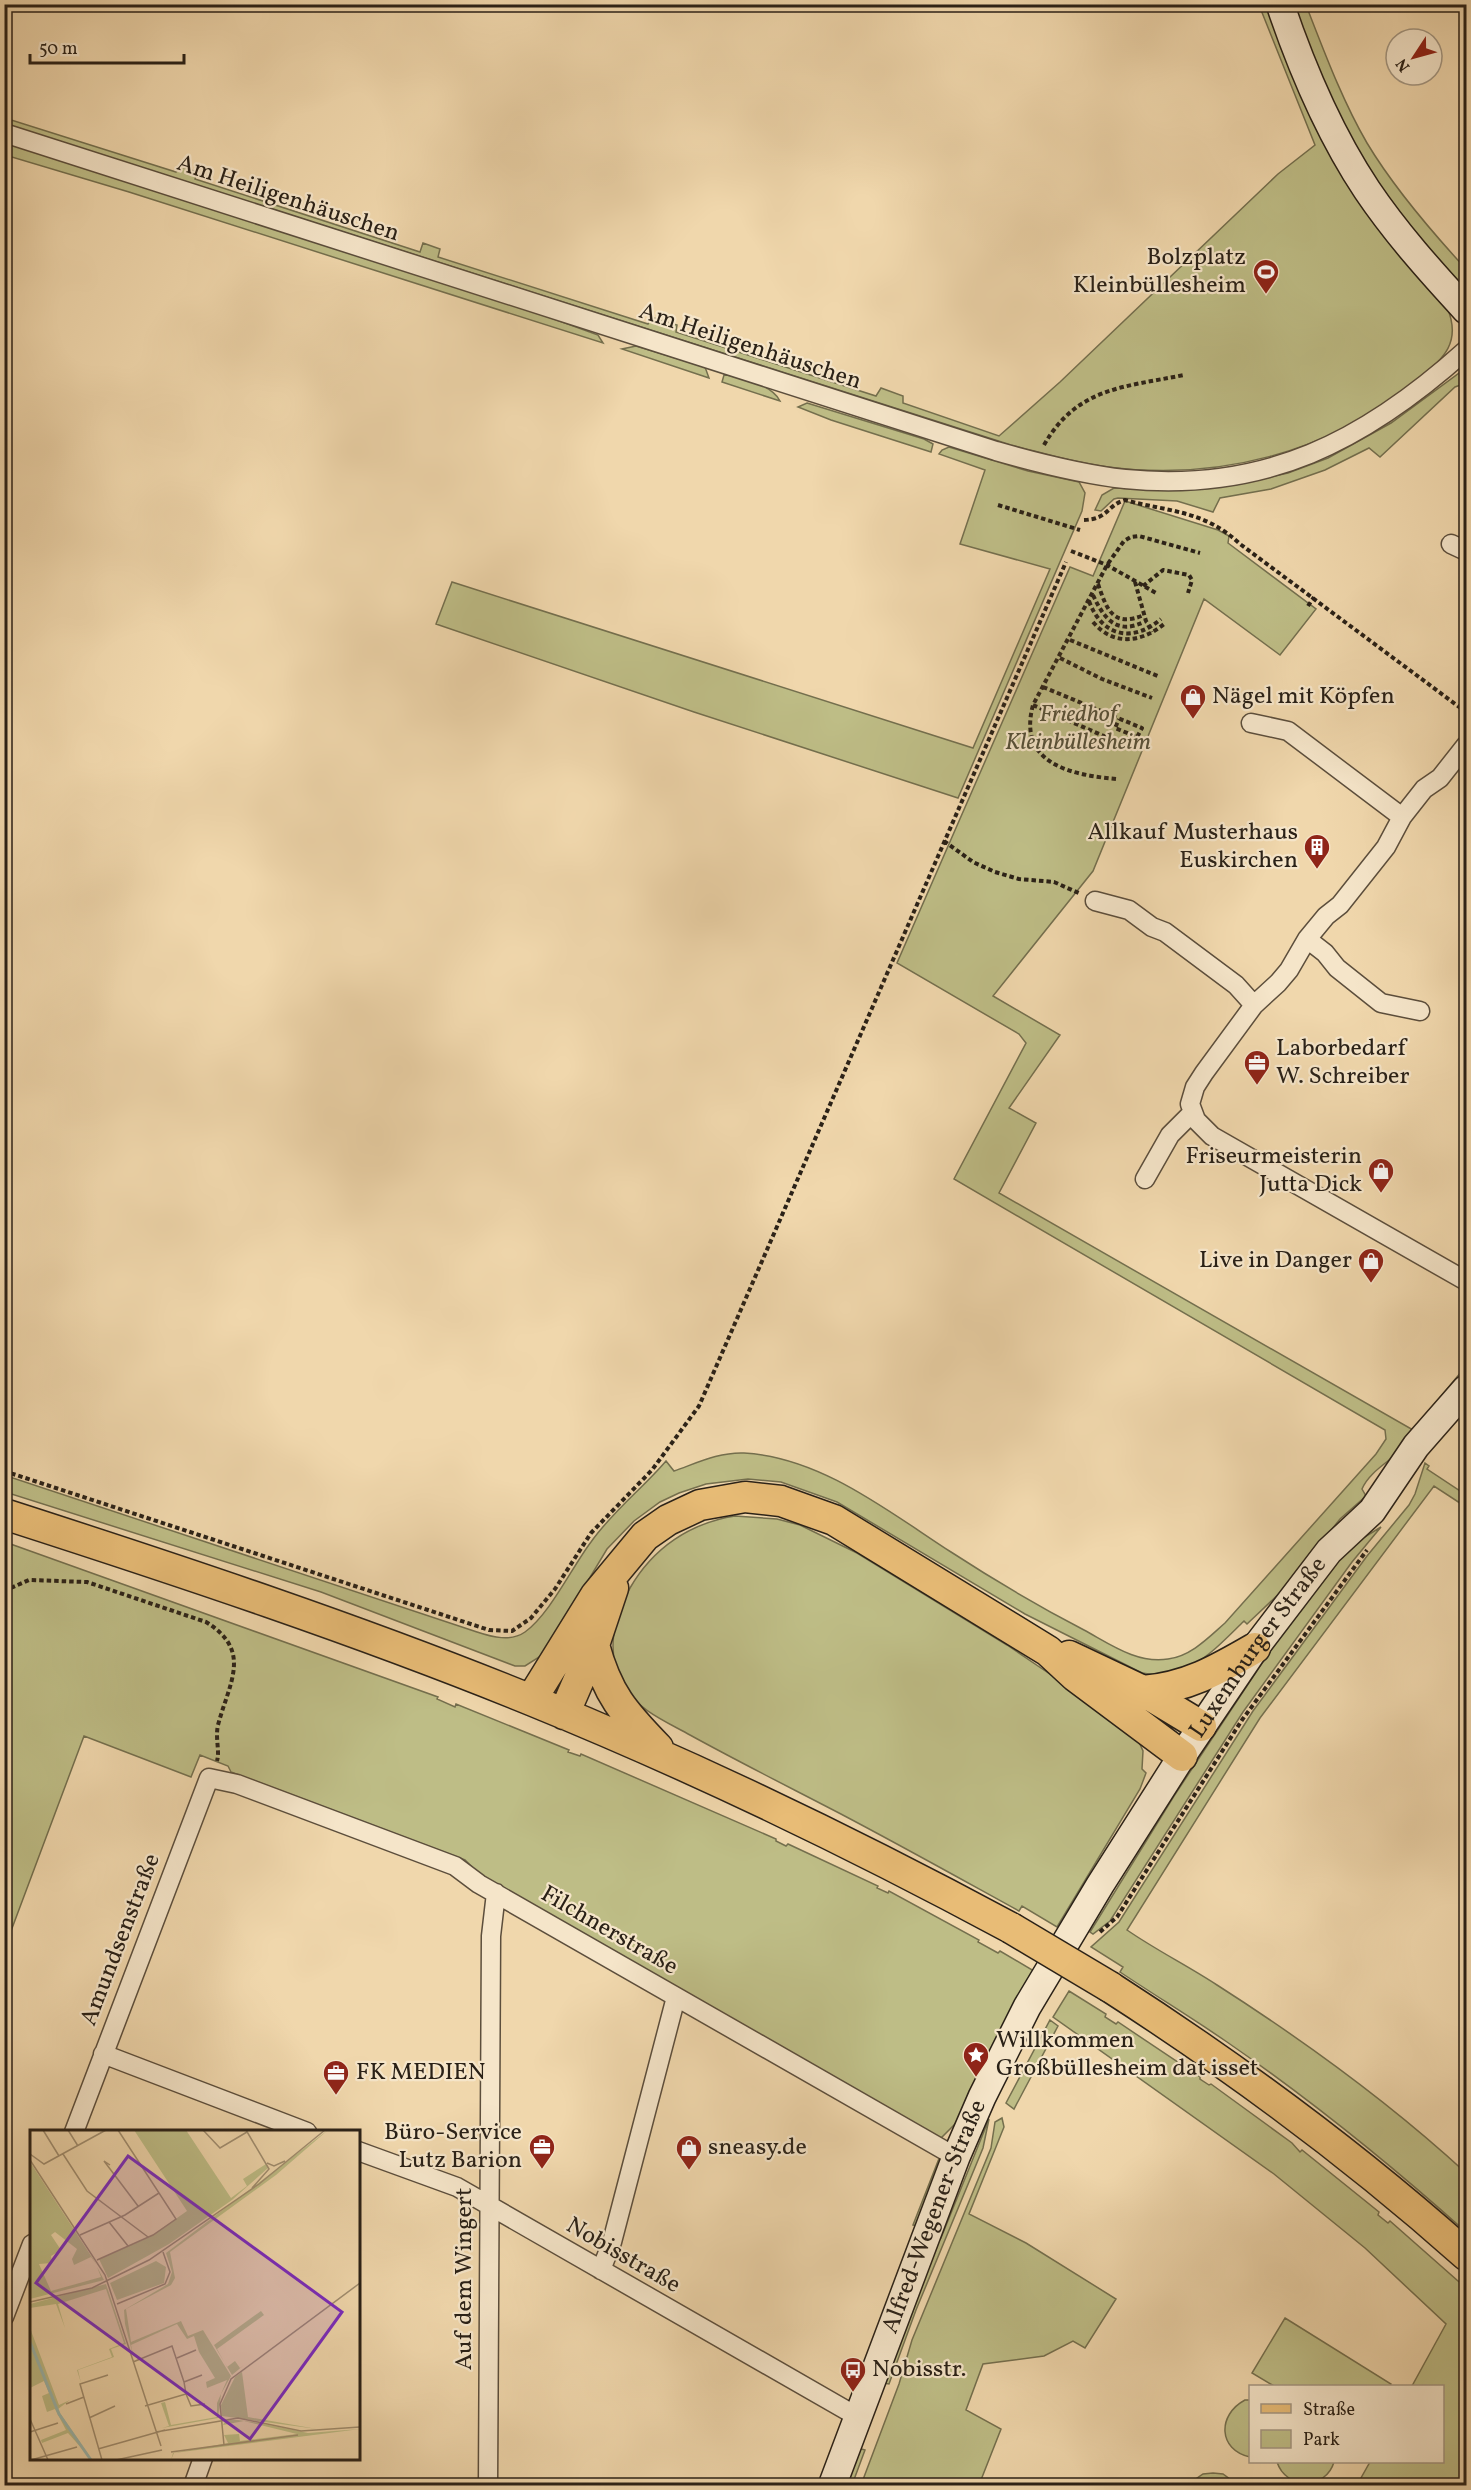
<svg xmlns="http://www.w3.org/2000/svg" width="1471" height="2490" font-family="Vollkorn,serif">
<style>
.green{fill:#bebd86;stroke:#746f4e;stroke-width:1.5}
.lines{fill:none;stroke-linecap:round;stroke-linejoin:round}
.street-casing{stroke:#5c4e3c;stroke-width:21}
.secondary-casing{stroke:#2a2117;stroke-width:30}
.primary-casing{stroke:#2a2117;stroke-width:33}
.path{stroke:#2a2117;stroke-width:4;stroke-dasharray:4.5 3;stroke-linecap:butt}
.street{stroke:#f5e5c9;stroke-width:18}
.secondary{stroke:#f5e5c9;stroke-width:27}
.primary{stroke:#e8bc76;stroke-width:30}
.primary-bridge-casing{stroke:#2a2117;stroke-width:33;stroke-linecap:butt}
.primary-bridge{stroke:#e8bc76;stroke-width:30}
.labels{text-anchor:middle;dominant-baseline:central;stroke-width:4.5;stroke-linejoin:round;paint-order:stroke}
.street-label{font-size:24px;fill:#2a2117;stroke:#f5e5c9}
.poi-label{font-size:24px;fill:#2a2117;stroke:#f5e5c9;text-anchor:start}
.park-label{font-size:24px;font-style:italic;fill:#565038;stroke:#f5e5c9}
.inset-river{fill:none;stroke:#9bb8af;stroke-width:3}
.inset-road{fill:none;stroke:#a18e70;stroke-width:1.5}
.view{fill:#7b2cbf;fill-opacity:0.15;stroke:#7b2cbf;stroke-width:3}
.inset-edge{fill:none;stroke:#2a2117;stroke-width:3}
</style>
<rect width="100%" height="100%" fill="#f0d7ac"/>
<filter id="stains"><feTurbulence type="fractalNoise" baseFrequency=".00333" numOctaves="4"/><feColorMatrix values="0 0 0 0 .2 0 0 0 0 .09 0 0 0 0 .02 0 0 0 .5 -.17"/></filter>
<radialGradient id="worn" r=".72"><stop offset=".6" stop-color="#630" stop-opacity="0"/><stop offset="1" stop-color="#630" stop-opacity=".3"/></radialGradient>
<!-- green -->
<path class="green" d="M1259 5H1269L1447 307C1463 345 1441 360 1415 382 1329 453 1217 481 1108 467 1075 463 1043 453 1011 445L5 124V118L176 172 179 166 197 172 195 179 420 252 423 243 440 249 438 257 648 324 651 317 677 325 676 332 876 396 881 388 903 396V403L999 436 1060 382 1278 174 1315 145Z
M1290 5H1306C1324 51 1342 100 1367 143 1394 188 1431 231 1466 269V292L1459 287 1387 198 1342 126Z
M5 142 543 315 598 335 603 343 129 192 5 155Z
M636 346 705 367 709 378 622 349Z
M1466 368V383L1455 387 1380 457 1369 448 1325 470 1271 489 1220 498 1213 512 1177 501 1118 498 1114 499 1101 511 1095 510 1102 495 1114 488 1186 490 1235 485 1288 473 1328 458 1391 423Z
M724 375C740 375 773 386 780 401L722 382Z
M807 403 924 439 933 444 931 452 831 420 798 407Z
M949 447 1028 471 1079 482 1085 493 1082 511 958 798 694 712 436 624 452 582 973 748 1050 569 960 544 985 470 939 454 942 450Z
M1125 501 1218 530 1229 536 1228 543 1316 609 1280 655 1204 599 1093 871 993 996 1060 1035 1009 1108 1036 1123 999 1193 1413 1430 1466 1366V1373C1445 1399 1424 1425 1402 1449 1389 1462 1369 1472 1362 1489L1366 1496 1340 1519 1284 1589 1247 1624 1244 1621C1213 1651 1188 1681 1142 1673L1025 1614 837 1502 781 1482 748 1479 706 1484 679 1493 660 1502 634 1521 607 1549 544 1654 525 1666H515L321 1592 5 1492 4 1475 477 1632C492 1637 511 1642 525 1632 550 1614 572 1567 591 1542 612 1512 642 1489 666 1461L674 1471C697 1463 719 1452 744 1453 821 1457 889 1512 951 1552 994 1580 1038 1606 1084 1630 1110 1644 1137 1664 1168 1659 1191 1656 1208 1638 1225 1623L1376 1454 1386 1439 1385 1430 954 1179 1026 1043 1019 1034 897 963 1070 567 1093 576Z
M1425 1463 1429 1466 1427 1469 1466 1495V1507L1434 1486 1260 1718 1127 1930C1156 1950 1188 1966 1217 1985 1303 2040 1391 2104 1466 2173V2232C1390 2164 1311 2100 1227 2042 1192 2018 1156 1996 1120 1972L1123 1967 1091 1947 1119 1922 1253 1711 1367 1556 1409 1505 1415 1494Z
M735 1516 777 1519 800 1525 857 1553 1007 1645 1075 1691 1139 1742 1143 1751 1142 1769 1146 1773 1140 1789 1057 1927 1022 1906 1019 1911C959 1878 900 1845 839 1813 789 1787 739 1762 690 1735 667 1722 638 1710 624 1687 605 1656 613 1617 630 1588 653 1548 690 1523 735 1516Z
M1381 1527 1352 1562 1243 1712 1110 1921 1093 1934 1090 1932 1174 1796 1280 1636 1331 1567 1358 1541Z
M5 1542 438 1697 437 1699 455 1707 456 1704 569 1750 568 1752 580 1756 581 1754 776 1839V1841L786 1846 788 1844 878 1886 877 1888 888 1893 889 1891 979 1940 978 1942 998 1953 1000 1951 1034 1971 957 2122 940 2139 480 1875 465 1860 231 1772 228 1766 200 1755 191 1777 84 1736 5 1947Z
M1069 1991 1106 2014 1105 2017 1116 2024 1118 2022 1200 2077V2079L1209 2085 1211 2084 1292 2143 1300 2152 1302 2150 1379 2212 1378 2215 1388 2223 1390 2221 1466 2288V2485H1357L1370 2462H1442V2386H1412L1446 2324 1365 2248 1274 2174 1053 2017Z
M1050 2020 1058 2026 1014 2109 1006 2103Z
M1002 2118 1004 2127 969 2214 1026 2243 1116 2299 1085 2348 1073 2341 1044 2356 983 2364 966 2410 1001 2429 979 2485H861L899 2384 912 2340 991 2148 995 2122Z
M989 2119 983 2148 916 2310 889 2384 882 2383 935 2246 941 2238Z
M940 2156 941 2162 917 2226 913 2225Z
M1285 2318 1391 2384 1390 2386H1274L1252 2373Z
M1245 2400H1250V2457C1218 2450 1217 2415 1245 2400Z
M858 2448 865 2450 852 2485 844 2486Z
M1277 2462H1334C1326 2490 1286 2490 1277 2462Z
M1213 2473 1223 2474 1238 2485H1187L1203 2474Z"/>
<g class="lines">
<!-- street casing -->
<g class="street-casing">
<path id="street" d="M4 133 996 451C1038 463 1080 474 1125 479 1265 493 1365 441 1466 350
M1451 544 1466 551
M1251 723 1288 731 1402 817
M1466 745 1440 778 1424 789 1402 817 1386 847 1340 905 1326 916 1307 939 1289 970 1278 983 1254 1005 1204 1073 1195 1087 1190 1104 1196 1120 1212 1136 1466 1281
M1095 901 1129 910 1152 927 1165 932 1236 985 1254 1005
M1307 939 1325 953 1337 968 1381 1003 1420 1011
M1145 1179 1170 1135 1192 1113
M103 2054 307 2132
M74 2132 209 1778 237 1784 455 1866 479 1884 956 2157
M358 2151 457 2187 858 2417
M601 2270 612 2242 676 1997
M4 2317 32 2244
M193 2486 203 2458
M488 2486 491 1936 496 1893"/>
</g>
<!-- secondary casing -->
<g class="secondary-casing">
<g id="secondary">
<path d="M1280 4C1302 69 1329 133 1367 190 1396 233 1431 272 1466 310"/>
<path id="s1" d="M832 2486 956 2157 982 2097 1027 2007 1100 1885 1182 1756 1255 1648 1329 1551 1372 1511 1416 1446 1466 1389"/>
</g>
</g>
<!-- primary casing -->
<g class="primary-casing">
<path id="primary" d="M4 1514C181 1571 359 1630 531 1700 696 1767 855 1844 1011 1928
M594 1645C607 1694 624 1713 658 1748
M1069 1656 1143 1691 1201 1726
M1143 1691C1188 1687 1217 1670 1255 1648
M531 1700 596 1595 645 1536 668 1520 700 1505 745 1497 781 1501 834 1520 1048 1651 1075 1676 1182 1756
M564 1714 594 1645 613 1588
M1110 1987C1236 2068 1355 2156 1466 2255"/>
</g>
<!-- path -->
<path class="path" d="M1044 445C1077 387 1125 387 1184 375
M998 505 1080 530
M1084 520C1109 519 1107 505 1125 500 1169 512 1204 510 1240 544L1466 712
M1071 551 1107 565 1156 593
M1135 582 1146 621 1152 632
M1098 584C1107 610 1113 628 1144 615
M1143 586 1163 570 1189 575 1192 580 1188 593
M1093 595C1104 619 1117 636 1146 621
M1089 601C1102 637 1133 643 1161 619
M1308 606 1314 597
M1093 622C1114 647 1142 642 1164 624
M1070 640 1160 677
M1060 658 1102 679 1152 698
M1043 687 1142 728 1137 737 1115 728 1119 719
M1033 705 1131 748
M1116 779C1072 775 1017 764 1033 705L1107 565 1124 541 1131 537 1139 536 1200 553
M944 841 973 862 995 872 1019 879 1054 882 1081 894
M4 1471 489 1630 512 1631 531 1618 555 1589 591 1533 652 1470 699 1406 1066 562
M4 1591 29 1580 87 1582 206 1622C253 1651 229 1683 218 1725 215 1739 220 1750 217 1761
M1100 1932 1117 1917 1242 1720 1367 1550"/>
<!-- street -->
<use href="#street" class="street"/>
<!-- secondary -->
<use href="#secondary" class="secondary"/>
<!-- primary -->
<use href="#primary" class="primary"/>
<!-- primary-bridge casing -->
<g class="primary-bridge-casing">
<path id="primary-bridge" d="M1011 1928 1110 1987"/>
</g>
<!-- primary-bridge -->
<use href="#primary-bridge" class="primary-bridge"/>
</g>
<!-- icons -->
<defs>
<g id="stadium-pin" transform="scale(1.35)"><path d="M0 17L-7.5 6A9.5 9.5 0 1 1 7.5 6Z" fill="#8f2418" stroke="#f5e5c9"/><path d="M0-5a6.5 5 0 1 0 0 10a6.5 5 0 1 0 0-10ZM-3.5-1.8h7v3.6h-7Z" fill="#fff"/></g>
<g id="shop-pin" transform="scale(1.35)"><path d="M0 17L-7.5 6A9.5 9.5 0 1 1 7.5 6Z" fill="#8f2418" stroke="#f5e5c9"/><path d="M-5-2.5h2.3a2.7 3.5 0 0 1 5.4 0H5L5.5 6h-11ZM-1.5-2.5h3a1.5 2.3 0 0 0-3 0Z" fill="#fff"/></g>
<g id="building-pin" transform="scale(1.35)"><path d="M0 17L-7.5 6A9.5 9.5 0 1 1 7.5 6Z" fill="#8f2418" stroke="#f5e5c9"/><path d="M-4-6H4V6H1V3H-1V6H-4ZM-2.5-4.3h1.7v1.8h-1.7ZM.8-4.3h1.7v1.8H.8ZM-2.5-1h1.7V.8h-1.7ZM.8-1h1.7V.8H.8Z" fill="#fff"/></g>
<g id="office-pin" transform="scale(1.35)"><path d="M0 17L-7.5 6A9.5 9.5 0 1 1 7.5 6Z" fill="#8f2418" stroke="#f5e5c9"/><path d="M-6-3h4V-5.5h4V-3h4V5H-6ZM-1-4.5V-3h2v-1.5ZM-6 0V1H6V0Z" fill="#fff"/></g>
<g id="sight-pin" transform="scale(1.35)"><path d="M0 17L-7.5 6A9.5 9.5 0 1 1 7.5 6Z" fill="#8f2418" stroke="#f5e5c9"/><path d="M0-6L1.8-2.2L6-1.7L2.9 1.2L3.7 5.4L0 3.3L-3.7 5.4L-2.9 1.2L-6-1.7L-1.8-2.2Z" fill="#fff"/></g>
<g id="bus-pin" transform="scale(1.35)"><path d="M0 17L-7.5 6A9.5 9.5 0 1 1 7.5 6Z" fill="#8f2418" stroke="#f5e5c9"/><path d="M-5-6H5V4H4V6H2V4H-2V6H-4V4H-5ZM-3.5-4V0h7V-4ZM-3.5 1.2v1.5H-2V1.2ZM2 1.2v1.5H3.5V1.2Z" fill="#fff"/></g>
</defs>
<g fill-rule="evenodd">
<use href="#stadium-pin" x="1266" y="272"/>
<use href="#shop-pin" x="1193" y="697"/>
<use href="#building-pin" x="1317" y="847"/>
<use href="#office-pin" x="1257" y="1063"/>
<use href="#shop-pin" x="1381" y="1171"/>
<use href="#shop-pin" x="1371" y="1261"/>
<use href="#sight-pin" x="976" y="2055"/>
<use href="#office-pin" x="336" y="2073"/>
<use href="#office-pin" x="542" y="2147"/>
<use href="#shop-pin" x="689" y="2148"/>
<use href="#bus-pin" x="853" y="2370"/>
</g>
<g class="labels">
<!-- street labels -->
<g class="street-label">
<text transform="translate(288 199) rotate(18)">Am Heiligenhäuschen</text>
<text transform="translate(750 347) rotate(18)">Am Heiligenhäuschen</text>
<text stroke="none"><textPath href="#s1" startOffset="945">Luxemburger Straße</textPath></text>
<text transform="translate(609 1931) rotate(30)">Filchnerstraße</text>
<text transform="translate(121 1940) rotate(-69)">Amundsenstraße</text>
<text stroke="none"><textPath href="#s1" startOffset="288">Alfred-Wegener-Straße</textPath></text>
<text transform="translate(623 2256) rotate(30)">Nobisstraße</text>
<text transform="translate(465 2279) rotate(-90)">Auf dem Wingert</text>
</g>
<!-- poi labels -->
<g class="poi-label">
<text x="1246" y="258" text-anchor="end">Bolzplatz<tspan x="1246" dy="28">Kleinbüllesheim</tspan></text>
<text x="1212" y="697">Nägel mit Köpfen</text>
<text x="1298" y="833" text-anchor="end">Allkauf Musterhaus<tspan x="1298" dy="28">Euskirchen</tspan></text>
<text x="1276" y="1049">Laborbedarf<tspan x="1276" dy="28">W. Schreiber</tspan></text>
<text x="1362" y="1157" text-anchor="end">Friseurmeisterin<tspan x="1362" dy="28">Jutta Dick</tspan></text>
<text x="1352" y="1261" text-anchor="end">Live in Danger</text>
<text x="996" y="2041">Willkommen<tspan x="996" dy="28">Großbüllesheim dat isset</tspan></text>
<text x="356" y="2073">FK MEDIEN</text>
<text x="522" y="2133" text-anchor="end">Büro-Service<tspan x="522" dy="28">Lutz Barion</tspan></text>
<text x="708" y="2148">sneasy.de</text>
<text x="872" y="2370">Nobisstr.</text>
</g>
<!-- park labels -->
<g class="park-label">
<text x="1078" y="715">Friedhof<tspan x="1078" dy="28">Kleinbüllesheim</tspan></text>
</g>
</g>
<!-- overview -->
<g transform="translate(30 2130)">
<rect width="330" height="330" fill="#f0d7ac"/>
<path d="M104 0H156L201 68 217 56 213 49 236 34 238 38 202 70 139 114 78 148 69 129 120 107 157 81ZM298 0 246 45 140 122 145 148 141 155 96 179 101 212 151 191 158 206 173 200 201 246 191 264 188 288 132 298 139 296 131 273 135 272 141 295 187 287V273L197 250 177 258 176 252 185 248 169 222 164 206 157 209 147 194 101 215 104 229 95 194 94 180 138 154 142 142 136 123ZM0 32 67 135 61 127 44 135 42 129 47 119 25 102 21 105 31 120 21 126 22 133 9 134 21 161 71 147 67 137 74 150 0 169ZM126 131 136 137 134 153 87 170 80 153ZM76 154 96 214 81 219 84 227 48 240 51 253 47 240 82 227 79 219 94 213 76 159 28 174 35 198 26 174 0 178V174ZM330 154 212 242 218 287 287 299 192 286 191 275 205 247ZM231 181 234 185 187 219 197 237 205 231 210 238 214 235 202 245 184 215ZM0 198 29 275 40 270 28 279 30 283 62 330 38 303 12 313 11 310 36 300 25 279 17 282 12 266 19 263 14 251 0 258ZM196 290H208L229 293 278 303 330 299 144 323 141 330 143 323 198 313 194 305 209 304 210 311 267 304 214 291 193 295Z" fill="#bebd86"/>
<path class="inset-river" d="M0 212 29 284 61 330"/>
<path class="inset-road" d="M13 0 29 26M38 0 48 16M173 0 190 18 217 2M216 0 239 39 222 58M0 24 14 34 76 0M33 24 57 61 118 107M0 30 75 145 131 316M237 33 244 36 255 31M80 35 74 31 108 76M79 92 98 116M50 105 95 85 129 63M67 130 123 105 146 89 88 0M0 172 62 158 119 130 229 54 295 0M87 174 135 154 140 142 133 122M147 228 166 220M103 232 142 216 154 252 156 264 115 276M154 252 172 245M156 264 161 276 175 274M36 274 54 267M59 288 85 276M0 289 18 330M0 302 28 293M126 302 208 288 271 301 330 297M194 315 190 274 201 249 330 153M68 319 135 300M141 322 268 305M1 330 47 317M72 330 50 254 78 245M86 330 132 320"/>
<path class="view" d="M98 26 312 182 220 309 6 153Z"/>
<rect width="330" height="330" class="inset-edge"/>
</g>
<!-- margin -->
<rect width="1471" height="2490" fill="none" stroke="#f0d7ac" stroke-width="24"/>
<rect x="6" y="6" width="1459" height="2478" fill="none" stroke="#2a2117" stroke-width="3"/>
<rect x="12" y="12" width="1447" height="2466" fill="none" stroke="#2a2117" stroke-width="1.5"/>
<!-- legend -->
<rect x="1249" y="2385" width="195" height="78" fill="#f5e5c9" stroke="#a49782" stroke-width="1.5"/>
<rect x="1261" y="2404" width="30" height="9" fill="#e8bc76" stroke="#a49782" stroke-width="1.5"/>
<text x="1303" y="2415" font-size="18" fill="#2a2117">Straße</text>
<rect x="1261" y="2430" width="30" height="18" fill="#bebd86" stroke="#a49782" stroke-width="1.5"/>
<text x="1303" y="2445" font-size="18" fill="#2a2117">Park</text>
<!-- north arrow -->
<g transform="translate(1414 57) rotate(234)"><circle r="28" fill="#f5e5c9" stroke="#a49782" stroke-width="1.5"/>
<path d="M0-4.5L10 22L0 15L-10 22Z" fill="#8f2418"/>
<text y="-9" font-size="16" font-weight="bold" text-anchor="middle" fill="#2a2117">N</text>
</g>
<!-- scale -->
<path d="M30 54v9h154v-9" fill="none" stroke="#2a2117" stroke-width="3"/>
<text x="39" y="54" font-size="18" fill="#2a2117" stroke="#f5e5c9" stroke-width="4.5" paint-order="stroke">50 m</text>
<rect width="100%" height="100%" filter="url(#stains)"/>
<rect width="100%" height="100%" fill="url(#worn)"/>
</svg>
